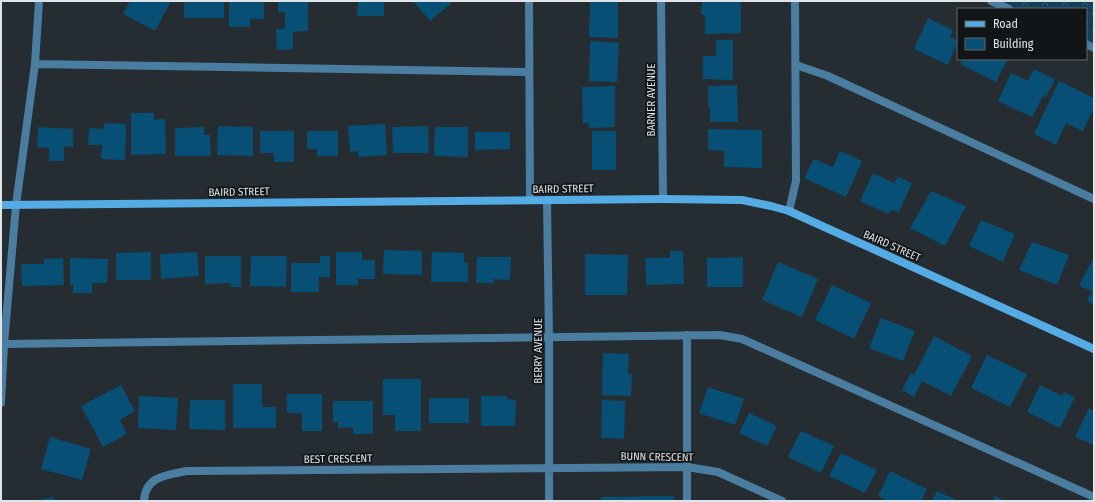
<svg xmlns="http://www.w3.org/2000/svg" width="1095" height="502" font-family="'Fira Sans Condensed',sans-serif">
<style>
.park{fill:url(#park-crowns)}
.building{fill:#074f75}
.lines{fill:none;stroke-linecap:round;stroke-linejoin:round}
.lane{stroke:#4a7da0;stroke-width:8}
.street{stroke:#4a7da0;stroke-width:8}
.secondary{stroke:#55abe3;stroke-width:8}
.labels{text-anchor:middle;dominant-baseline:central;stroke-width:3.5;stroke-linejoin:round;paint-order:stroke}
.street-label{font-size:11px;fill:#dfe4e8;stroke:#111517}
</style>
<defs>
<pattern id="park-crowns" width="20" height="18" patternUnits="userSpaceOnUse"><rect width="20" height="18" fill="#133f5a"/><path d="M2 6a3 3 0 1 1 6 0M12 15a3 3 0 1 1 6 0" fill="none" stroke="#355b72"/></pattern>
</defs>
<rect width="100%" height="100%" fill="#252d32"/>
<!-- park -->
<path class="park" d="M996 1H1094V45L1086 42V9H1014Z"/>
<!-- building -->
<path class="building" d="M130 1H171L155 31 123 14Z
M184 1H224V18H184Z
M229 1H264V19H250V27H229Z
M278 1H308V31L293 32V49L277 50 276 29H285V12H278Z
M358 1H384V16H357Z
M413 1H454L430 21Z
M590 1H618V38L589 37Z
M702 1H741V33L705 34V15H701Z
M928 18 953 30 950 37 958 41 948 65 914 49Z
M716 40H733V80L703 79V56H716Z
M590 41 619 43 617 82 589 81Z
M962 59H1008L996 82 960 64Z
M1034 69 1055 79 1046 97 1043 96 1032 117 998 101 1011 73 1028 81Z
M1059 81 1094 98V108L1083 131 1066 123 1056 145 1034 134Z
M737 85 738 122H710V107H708V86Z
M615 86V127L589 128V123H583L582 87Z
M131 113H154V120L165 119 166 154 131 155Z
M104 123 126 124 125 160 101 159 102 145H88L89 128 104 129Z
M385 124 387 155 358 157V151L350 152 348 126Z
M218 126 253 127V156L217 155Z
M428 126 429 153H393L392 127Z
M38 127 73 129V147L64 146V161H49V148L37 147Z
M204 127V135H210L211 156H175V128Z
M435 127H468V157L434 156Z
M708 129 762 130V168L724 167V151L708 150Z
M260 131H294V162H274V153H260Z
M307 131H338V156H317V149H307Z
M592 131H616V170H592Z
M475 132H510V149L475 150Z
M840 151 862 161 846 197 804 178 814 159 833 167Z
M873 173 894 183 898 177 912 183 899 212 892 210 888 214 860 201Z
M931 191 966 206 945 246 910 228Z
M981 220 1015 234 1003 262 969 246Z
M1032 242 1069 255 1057 285 1019 270Z
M384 250 422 251V275L383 274Z
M670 251H683L684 284 646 285 645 258H670Z
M151 252V280H116V253Z
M197 252 199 276 161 279 160 254Z
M336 252H362V260H375V279H358V285H336Z
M432 252 464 253V263H468V282H431Z
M585 254 628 255 627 295H585Z
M205 256H241V287H231V283L205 284Z
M251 256H287L286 287 250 286Z
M320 256H330V277H319V292H291V263H320Z
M477 257H511L510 280 494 279V283H476Z
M743 257V287H707V258Z
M1094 257V305L1087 301 1092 291 1079 286Z
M63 258 64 285 22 286 21 264H44V259Z
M70 258 108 259 107 283H92V293H73V285H70Z
M778 262 818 279 802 317 762 300Z
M832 285 871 303 854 339 815 320Z
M881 318 915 331 903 361 869 348Z
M934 336 972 356 951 396 922 381 914 397 902 390 911 373 914 375Z
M603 353 629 354 628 374H632L631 396 602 395Z
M987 355 1027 374 1010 407 971 388Z
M383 379H421V431H395V415H383Z
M233 384H262V407H276V428H233Z
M121 385 135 411 120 420 127 434 103 447 81 406Z
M1040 385 1062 396 1064 392 1075 397 1060 428 1027 412Z
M708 387 744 399 735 425 699 413Z
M287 394H322V431H302V413H287Z
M139 396 178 398 176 430 138 428Z
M481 396H507V399L516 400 515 426H481Z
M429 398H469V423H429Z
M190 400H225V430L189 429Z
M602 400 625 401 624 439 601 438Z
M333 401H373V434H353V427L338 428V422H333Z
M1089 408 1094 411V445L1075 437Z
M749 413 777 426 767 446 739 433Z
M801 431 834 446 821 473 788 457Z
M50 437 91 449 82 480 41 469Z
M841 453 877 470 865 493 829 476Z
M890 471 927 489 921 501H888L878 496Z
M937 491 958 501H932Z
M674 496V501H601V497Z
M995 496 1005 501H993Z
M54 497 55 501H38V500Z"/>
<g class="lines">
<!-- lane -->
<path class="lane" d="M529 1 530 200
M35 64 529 72
M796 65 828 76 1094 199
M789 211 796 181 795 1
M4 344 720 335 742 339 1094 497
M1 403 4 344 16 205 35 64 39 1
M687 501V335"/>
<!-- street -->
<path class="street" d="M661 1 663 199
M991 1 1009 9
M1086 44 1094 48
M547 200 549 337V501
M144 501C145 476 167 475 187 471L687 467 718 472 782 501"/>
<!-- secondary -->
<path class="secondary" d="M1 205 663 199 742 200 771 206 789 211 1094 349"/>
</g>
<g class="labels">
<!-- street labels -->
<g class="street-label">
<text transform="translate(651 100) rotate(-90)">BARNER AVENUE</text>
<text transform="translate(563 189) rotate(-1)">BAIRD STREET</text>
<text transform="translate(239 192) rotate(-1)">BAIRD STREET</text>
<text transform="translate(892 246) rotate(24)">BAIRD STREET</text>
<text transform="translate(538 351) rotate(-90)">BERRY AVENUE</text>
<text transform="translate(657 457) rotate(1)">BUNN CRESCENT</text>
<text transform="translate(338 459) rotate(-1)">BEST CRESCENT</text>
</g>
</g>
<!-- border -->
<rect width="1095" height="502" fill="none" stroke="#dfe4e8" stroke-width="4"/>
<!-- legend -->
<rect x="957" y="8" width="130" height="52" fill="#111517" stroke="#63686b"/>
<rect x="965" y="21" width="20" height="6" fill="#55abe3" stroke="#63686b"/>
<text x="993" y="28" font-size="12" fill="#dfe4e8">Road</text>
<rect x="965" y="38" width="20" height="12" fill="#074f75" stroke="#63686b"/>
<text x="993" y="48" font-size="12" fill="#dfe4e8">Building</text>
</svg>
